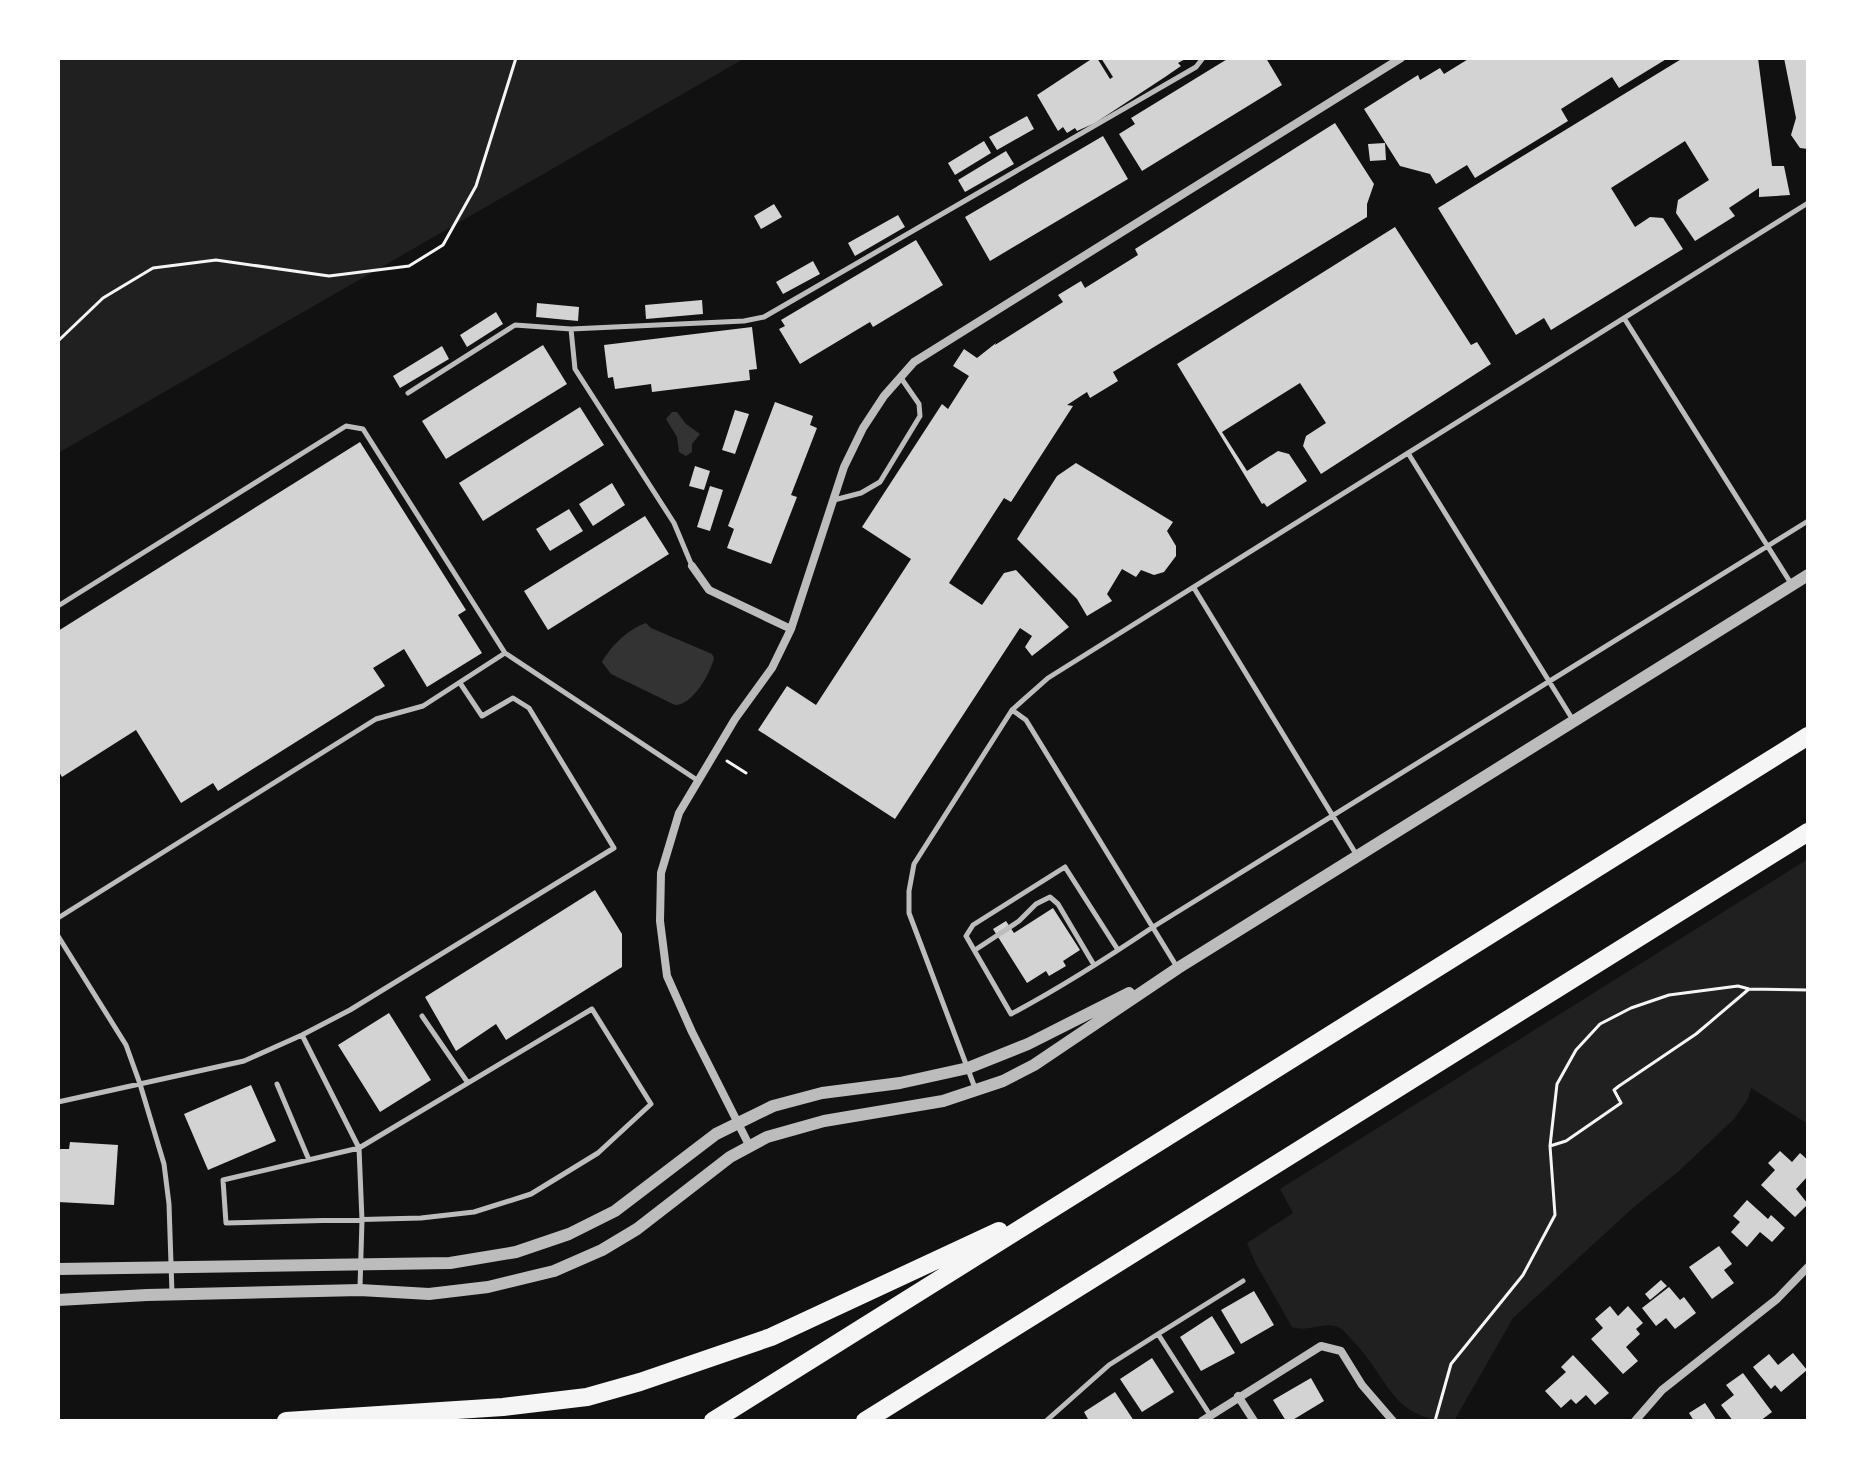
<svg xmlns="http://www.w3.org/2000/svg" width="1866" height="1479" font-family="'Alegreya Sans',sans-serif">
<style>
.green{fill:#202020}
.water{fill:#333}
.building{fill:#d3d3d3}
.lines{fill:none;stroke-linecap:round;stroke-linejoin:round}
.path{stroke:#f5f5f5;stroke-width:3}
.service{stroke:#bcbcbc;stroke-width:5}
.minor{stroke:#bcbcbc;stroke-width:8}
.tertiary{stroke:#bcbcbc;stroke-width:12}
.motorway{stroke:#f5f5f5;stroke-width:18}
</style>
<rect width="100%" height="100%" fill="#111"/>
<!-- green -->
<path class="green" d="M58 58H745L58 453Z
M1808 859V1124L1751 1088 1748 1099 1734 1119 1679 1171 1635 1206 1513 1318 1454 1421C1392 1421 1389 1378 1353 1341 1350 1338 1345 1331 1340 1328 1324 1320 1310 1333 1292 1327L1256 1264 1247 1243 1293 1213 1280 1189Z"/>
<!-- water -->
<path class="water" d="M672 412H677L686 424 700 434 692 444V452L686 456 679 452 677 437 666 419Z
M646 623 651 628 712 654 714 658C710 674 693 705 675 705L611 674 602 662C611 646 628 629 646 623Z"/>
<!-- building -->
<path class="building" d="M1093 58H1097L1110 79 1113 77 1101 58H1187L1178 63 1181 66 1165 77 1095 123 1077 131 1075 128 1067 133 1063 127 1058 131 1037 95Z
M1229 58H1266L1282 85 1142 171 1119 134 1135 124 1131 118Z
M1470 58H1668L1619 88 1612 77 1561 109 1568 121 1475 178 1467 165 1436 184 1430 174 1400 166 1364 109 1418 75 1420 80 1440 68 1444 74Z
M1683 58H1758L1772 166H1784L1790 195 1759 197V188L1729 208 1735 216 1695 241 1676 213 1678 200 1709 180 1685 141 1611 188 1635 227 1650 217 1663 218 1683 249 1551 330 1544 318 1516 335 1438 208Z
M1784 58H1808V149L1800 148 1791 135 1796 118Z
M1027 116 1034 129 997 150 989 137Z
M1335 123 1374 184 1367 204V217L1113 372 1118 381 1090 398 1087 392 1067 405 1073 406 1011 502 1004 498 949 583 982 605 1004 573 1016 570 1069 627 1032 656 1025 647 1032 636 1020 628 895 819 758 730 787 686 816 705 911 559 862 527 942 404 948 409 969 376 953 366 964 349 977 358 996 343 995 345 1063 302 1058 295 1081 281 1085 288 1138 255 1135 249Z
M1103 136 1128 179 990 261 965 217Z
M984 141 991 153 955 175 948 163Z
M1385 143 1386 160 1370 161 1368 144Z
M1006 151 1014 164 965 192 958 180Z
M774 204 782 217 761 229 754 216Z
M898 215 905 227 855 256 848 243Z
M1395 227 1471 345 1477 342 1491 364 1321 474 1303 446 1306 436 1326 423 1300 383 1222 432 1247 471 1278 451 1289 454 1307 481 1267 507 1264 503 1262 504 1177 364Z
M916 240 943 285 873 327 870 322 800 364 779 329 785 326 781 320Z
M813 261 820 274 783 294 776 282Z
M702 300 703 314 646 319 645 305Z
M537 303 579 307 578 321 536 317Z
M496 312 503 324 467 347 460 335Z
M752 327 757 369 749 370 750 380 652 392 651 384 615 389 613 377 608 378 604 345Z
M543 345 567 384 446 459 422 421Z
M442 346 449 359 400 388 393 376Z
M775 402 813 416 810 425 817 428 791 495 797 497 771 564 727 548 734 529 728 526Z
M580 407 604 445 483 521 459 483Z
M735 410 749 414 735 454 722 450Z
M360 442 466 610 458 615 482 653 427 687 404 649 373 668 385 686 218 791 213 783 181 803 136 730 62 777 58 770V631Z
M1076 463 1173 522 1167 531 1176 546V556L1164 572 1154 575 1141 570 1136 577 1122 569 1107 594 1112 601 1087 616 1077 599 1017 539 1057 476Z
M695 466 710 471 704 490 689 486Z
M612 483 625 505 593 526 579 504Z
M710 486 723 490 710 531 697 527Z
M569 509 583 531 550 551 536 529Z
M645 516 669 554 548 630 524 591Z
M595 890 622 934V967L506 1040 496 1024 456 1051 425 997Z
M1053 908 1080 950 1063 961 1066 966 1049 976 1046 971 1027 983 993 929 1006 921 1014 933Z
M389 1013 431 1080 380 1112 338 1045Z
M251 1085 276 1141 208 1170 184 1114Z
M70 1142 118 1145 114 1205 58 1202 60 1149H69Z
M1780 1151 1792 1162 1800 1153 1808 1160V1176L1796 1189 1808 1204 1795 1217 1761 1185 1775 1170 1768 1163Z
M1747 1200 1768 1219 1771 1215 1785 1228 1772 1242 1760 1232 1747 1247 1731 1232 1740 1222 1733 1216Z
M1719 1246 1732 1264 1724 1270 1734 1283 1712 1299 1689 1267Z
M1661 1280 1667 1286 1650 1300 1645 1294Z
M1669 1287 1680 1300 1684 1297 1696 1313 1675 1329 1666 1318 1656 1326 1642 1308Z
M1254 1291 1274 1325 1241 1344 1221 1310Z
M1610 1306 1618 1316 1628 1306 1643 1323 1636 1329 1640 1334 1626 1347 1638 1361 1623 1374 1591 1339 1603 1328 1595 1319Z
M1212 1316 1235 1353 1201 1371 1180 1337Z
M1793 1353 1807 1370 1781 1392 1775 1385 1771 1389 1753 1367 1769 1354 1778 1365Z
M1573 1355 1609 1393 1595 1405 1586 1395 1576 1404 1571 1399 1561 1408 1545 1391 1566 1372 1561 1367Z
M1152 1358 1174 1392 1142 1412 1120 1379Z
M1743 1373 1772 1412 1760 1421H1733L1721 1405 1734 1395 1726 1385Z
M1311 1378 1324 1401 1291 1421H1286L1273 1400Z
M1115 1392 1134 1421H1089L1084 1412Z
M1705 1403 1717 1421H1694L1689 1413Z"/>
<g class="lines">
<!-- path -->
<path class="path" d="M58 341 103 298 153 268 216 260 329 276 409 266 443 245 476 186 516 58
M727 761 746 773
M1749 989 1808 990
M1435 1421 1451 1364 1523 1275 1555 1215 1550 1146 1557 1084 1576 1050 1600 1024 1631 1008 1669 995 1738 986 1749 989 1696 1034 1619 1086 1614 1090 1621 1103 1566 1141 1550 1146"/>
<!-- service -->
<path class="service" d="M1624 318 1792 585
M571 329 575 369 674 523 692 566
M408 393 515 325 571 329 744 321 764 317 1196 67 1203 58
M1408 453 1573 720
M834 500 861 493 880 482 920 416 919 404 901 378
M1194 588 1356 854
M58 606 346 426 363 429 505 653
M1012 710 1026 720 1177 967
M58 918 376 719 423 706 505 653 697 780
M58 936 126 1045 140 1084 164 1164 169 1204 172 1293
M975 950 1019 921 1036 904 1050 897 1058 904 1094 965
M1118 950 1065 867 973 925 966 936 1011 1014C1060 988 1107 958 1153 927L1808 521
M422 1016 468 1083
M302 1035 359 1148 223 1180 226 1223 421 1218 474 1212 531 1194 598 1153 651 1104 592 1009 359 1148 362 1220 360 1287
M277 1084 309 1160
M975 1088 909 913V891L914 864 1012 710 1048 678 1808 203
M58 1102 244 1061 302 1035 350 1010 614 848 529 708 513 698 482 716 460 683
M1158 1334 1243 1281
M1046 1421 1109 1365 1158 1334 1210 1415"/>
<!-- minor -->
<path class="minor" d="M692 566 709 590 791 629
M749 1145 692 1032 667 976 660 921 661 873 679 813 735 719 772 668 791 629 844 467 863 428 884 396 914 362 1401 58
M1238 1396 1254 1421
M1202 1421 1321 1346 1341 1351 1362 1385 1393 1421
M1635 1421 1662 1390 1777 1299 1808 1267"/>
<!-- tertiary -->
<path class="tertiary" d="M58 1269 450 1263 516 1252 569 1234 615 1211 716 1134 773 1106 822 1093 900 1083 968 1068 1028 1044 1129 993
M58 1300 147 1295 360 1290 429 1294 488 1287 554 1271 602 1250 637 1229 730 1157 767 1137 824 1121 943 1101 1003 1081 1034 1065 1178 968 1808 575"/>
<!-- motorway -->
<path class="motorway" d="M286 1421 503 1407 587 1397 640 1382 771 1337 999 1231
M713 1421 1808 736
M865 1421 1808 832"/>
</g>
<!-- border -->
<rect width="1866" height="1479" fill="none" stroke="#ffffff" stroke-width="120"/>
</svg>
